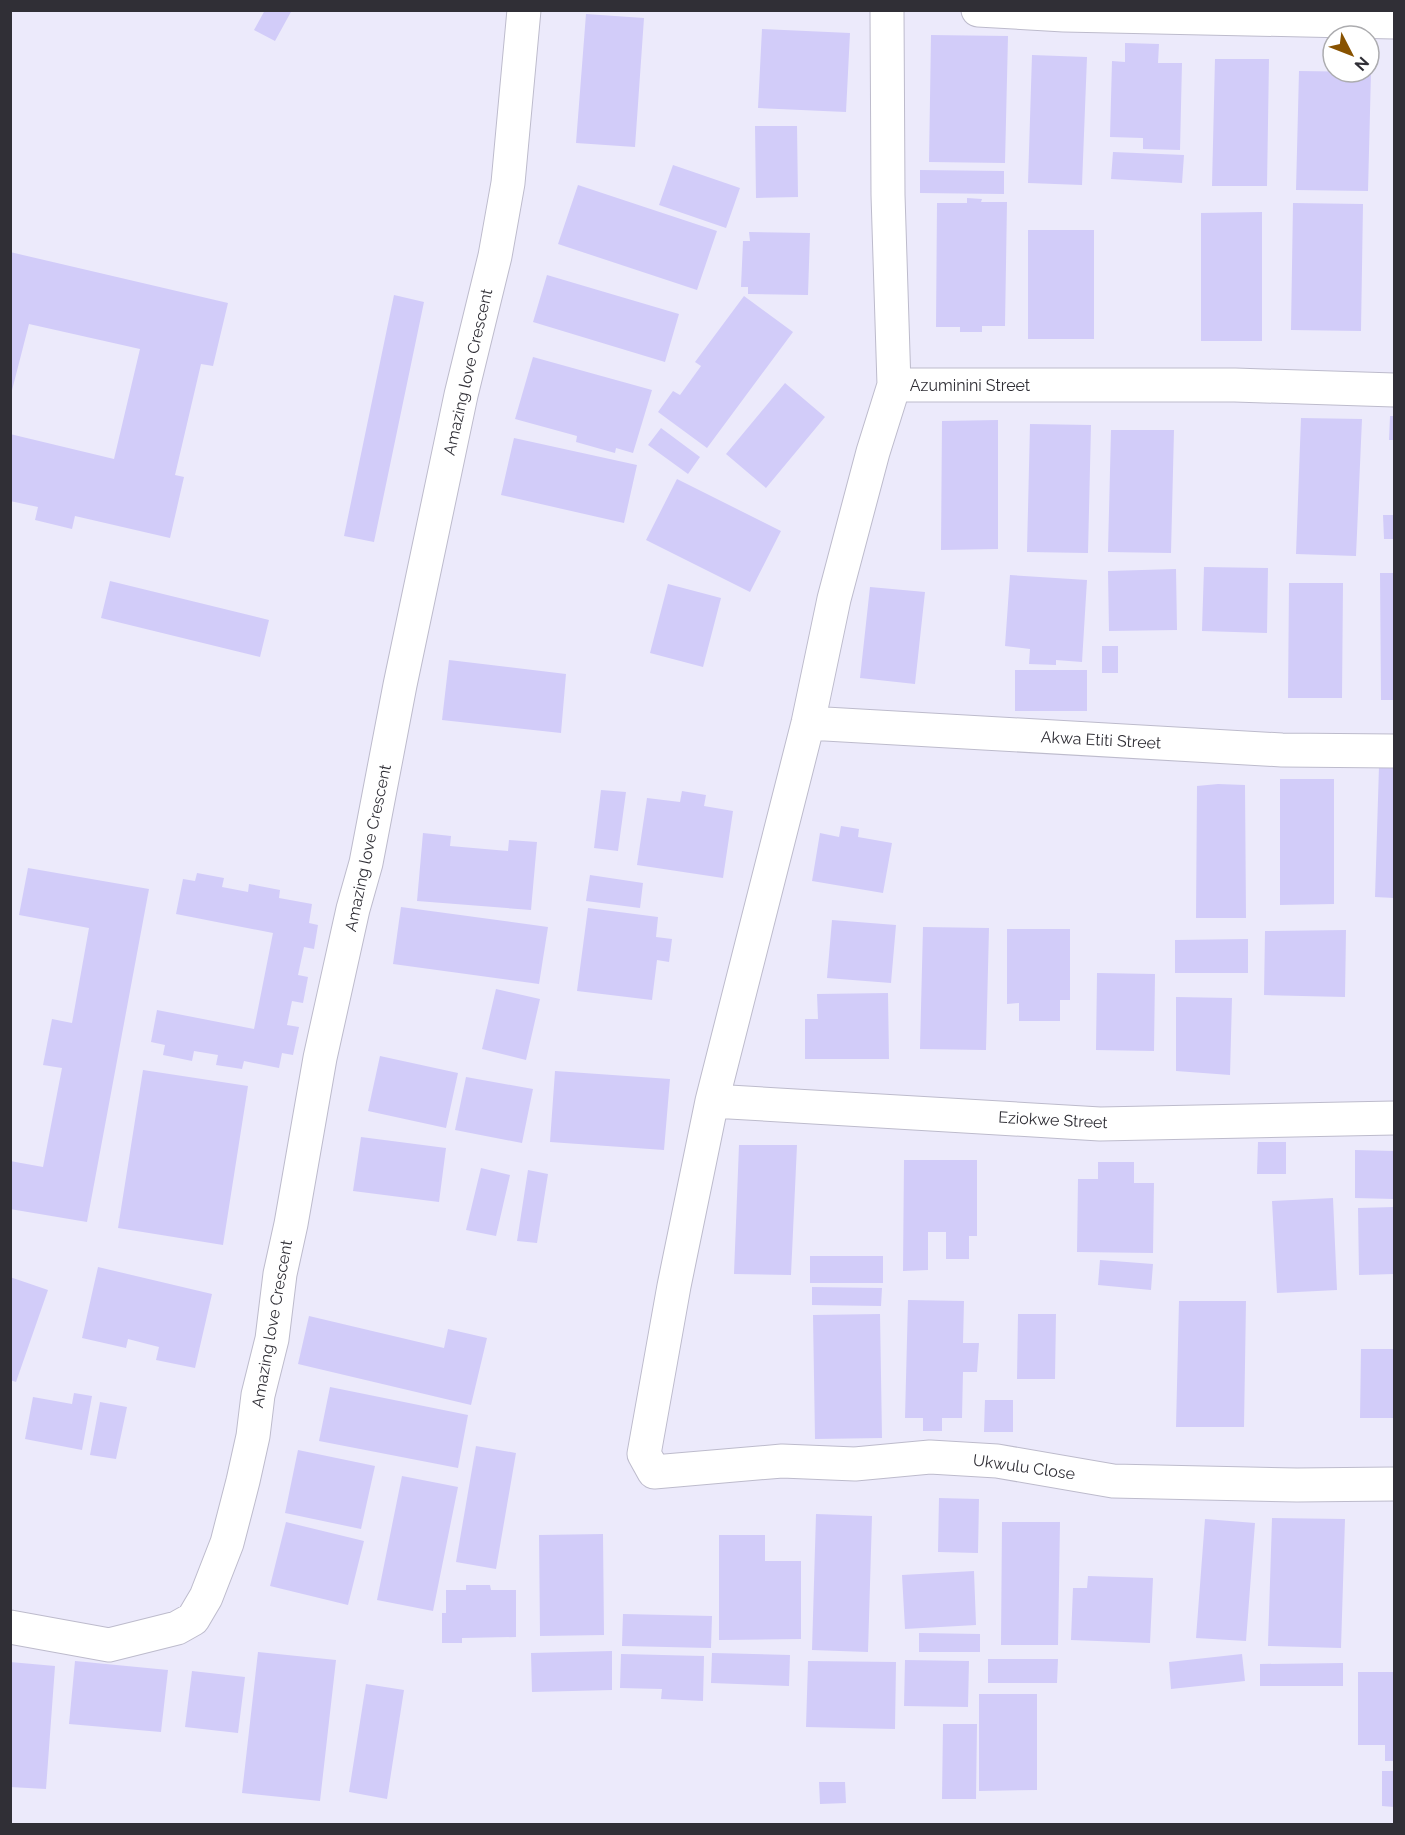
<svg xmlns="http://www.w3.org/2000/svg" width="1405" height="1835" font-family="Raleway,sans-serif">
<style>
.building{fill:#d2ccf9}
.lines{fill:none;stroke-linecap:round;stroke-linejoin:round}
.minor-casing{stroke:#bdbbcc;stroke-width:35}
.minor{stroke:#fff;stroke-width:33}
.labels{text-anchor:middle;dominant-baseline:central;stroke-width:6;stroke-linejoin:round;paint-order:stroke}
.street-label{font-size:16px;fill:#302f36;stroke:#fff}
</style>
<rect width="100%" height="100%" fill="#eceafb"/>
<!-- building -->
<path class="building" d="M265 10H292L275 41 254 30Z
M586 14 644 18 635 147 576 143Z
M762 29 850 33 846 112 758 108Z
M931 35 1008 36 1005 163 929 162Z
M1125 43 1159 44 1158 63H1182L1180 150 1143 149V138L1110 137 1112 61 1125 62Z
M1032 55 1087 57 1082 185 1028 183Z
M1215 59H1269L1267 186H1212Z
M1299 71 1371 72 1368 191 1296 190Z
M755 126H797L798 197 756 198Z
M1113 152 1184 155 1182 183 1111 179Z
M673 165 740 188 726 228 659 205Z
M920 170 1004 171V194L920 193Z
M578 185 717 231 697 290 558 244Z
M967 198 982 199 981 202H1007L1005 326H982V332H960V327H936L937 203H967Z
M1293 203 1363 204 1361 331 1291 330Z
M1262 212V341H1201V213Z
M1028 230H1094V339H1028Z
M749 232 810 233 808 295 748 294V287H741L743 241H750Z
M10 252 228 303 213 366 201 364 175 475 184 477 170 538 75 516 72 529 35 520 38 507 10 501V434L114 459 140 349 29 324 10 398Z
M547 275 679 314 665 362 533 322Z
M394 295 424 302 374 542 344 536Z
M744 296 793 332 707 448 658 412 673 391 680 395 701 366 695 362Z
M533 357 652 390 633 453 616 448 615 453 576 442 577 436 515 419Z
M785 383 825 417 766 488 726 454Z
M1390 416H1394V440H1389Z
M1301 418 1362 419 1356 556 1296 554Z
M998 420V549L941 550 942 421Z
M1030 424 1091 425 1088 553 1027 552Z
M661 428 700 457 688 474 648 445Z
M1111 430H1174L1171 553 1108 552Z
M514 438 637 465 624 523 501 495Z
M677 479 781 531 750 592 646 540Z
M1383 515H1394V539H1384Z
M1204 567 1268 568 1267 633 1202 631Z
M1176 569 1177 630 1109 631 1108 571Z
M1380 573H1394V700H1381Z
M1010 575 1087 580 1082 662 1056 660V665L1029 664 1030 649 1005 646Z
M110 581 269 620 260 657 101 618Z
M1289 583H1343L1342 698H1288Z
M668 584 721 598 703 667 650 653Z
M870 587 925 592 915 684 860 678Z
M1102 646H1118V673H1102Z
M449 660 566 674 561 733 442 720Z
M1015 670H1087V711H1015Z
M1379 766H1394V898L1375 897Z
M1280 779H1334V904L1280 905Z
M1218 784 1245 785 1246 918H1196L1197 786Z
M601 790 626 792 618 851 594 848Z
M682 791 706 795 704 806 733 811 723 878 637 865 647 798 680 802Z
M841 826 859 829 858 837 892 843 883 893 812 881 820 833 839 837Z
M423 833 451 836 450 846 508 851 509 840 537 842 531 910 417 901Z
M28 868 149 889 87 1222 10 1209V1161L43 1167 62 1068 43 1065 52 1019 72 1023 89 928 19 915Z
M197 873 224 878 222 887 248 892 249 884 280 890 279 898 312 904 309 923 318 925 314 949 304 947 298 975 308 977 303 1003 292 1001 287 1025 299 1027 293 1055 282 1053 279 1068 244 1061 242 1069 216 1065 218 1055 194 1051 192 1061 163 1055 165 1045 151 1042 157 1010 254 1029 273 933 176 914 183 879 195 881Z
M590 875 643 883 640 908 586 901Z
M401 907 548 927 539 984 393 964Z
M588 908 658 917 656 937 672 939 669 962 657 960 652 1000 577 991Z
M832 920 896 925 891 983 827 978Z
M923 927 989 928 986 1050 920 1049Z
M1007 929H1070V1000H1060V1021H1019V1003L1007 1004Z
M1346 930 1345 997 1264 995 1265 931Z
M1248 939V973H1175V940Z
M1097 973 1155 974 1154 1051 1096 1050Z
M496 989 540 999 526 1060 482 1049Z
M888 993 889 1059H805V1019H818L817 994Z
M1176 997 1232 998 1230 1075 1176 1071Z
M380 1056 458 1073 446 1128 368 1111Z
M143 1070 248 1086 223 1245 118 1228Z
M555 1071 670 1079 664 1150 550 1142Z
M466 1077 533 1089 522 1143 455 1130Z
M361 1137 446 1148 439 1202 353 1191Z
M1258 1142H1286V1174H1257Z
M739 1145H797L791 1275 734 1274Z
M1355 1150 1394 1151V1199L1355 1198Z
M904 1160H977V1236H969V1259H946V1232H928V1270L903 1271Z
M1098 1162H1134V1183H1154L1153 1253 1077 1252 1078 1179H1098Z
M481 1168 510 1175 496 1236 466 1230Z
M528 1170 548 1174 537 1243 517 1241Z
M1333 1198 1337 1290 1277 1293 1272 1201Z
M1394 1207V1274L1359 1275 1358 1208Z
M810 1256H883V1283H810Z
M1100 1260 1153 1264 1151 1290 1098 1285Z
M98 1267 212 1294 195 1368 156 1360 159 1347 128 1339 126 1348 82 1338Z
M10 1277 48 1290 16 1382 10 1380Z
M812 1287 882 1288 881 1306 812 1305Z
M908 1300 964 1301 963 1343H979L977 1372H963L962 1418H942V1431H923V1418H905Z
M1179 1301H1246L1244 1427H1176Z
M880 1314 882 1438 815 1439 813 1315Z
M1018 1314H1056L1055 1379H1017Z
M309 1316 444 1348 448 1329 487 1338 471 1405 298 1364Z
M1361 1349H1394V1418H1360Z
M330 1387 468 1415 458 1468 319 1441Z
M74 1393 92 1396 82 1450 25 1439 33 1397 72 1404Z
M985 1400H1013V1432H984Z
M100 1402 127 1407 116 1459 90 1455Z
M476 1446 516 1453 496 1569 456 1562Z
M298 1450 375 1466 361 1529 285 1513Z
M402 1476 458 1487 433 1611 377 1600Z
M939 1498 979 1499 978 1553 938 1552Z
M816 1514 872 1516 868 1652 812 1650Z
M1272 1518 1345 1519 1341 1648 1268 1646Z
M1205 1519 1255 1523 1246 1641 1196 1638Z
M286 1522 364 1541 348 1605 270 1586Z
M1002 1522H1060L1058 1645H1001Z
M603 1534 604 1635 540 1636 539 1535Z
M719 1535H765V1561H801V1639L719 1640Z
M974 1571 976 1625 905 1629 902 1575Z
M1088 1576 1153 1578 1150 1643 1071 1640 1073 1588H1087Z
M466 1585H490L491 1590H516V1637L462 1638V1643H442V1613H446V1590H466Z
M623 1614 712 1616 711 1648 622 1646Z
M919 1633 980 1634V1652H919Z
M612 1651V1690L532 1692 531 1653Z
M258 1652 336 1660 320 1801 242 1793Z
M712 1653 790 1655 789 1686 711 1683Z
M621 1654 704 1656 703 1701 661 1699 662 1689 620 1688Z
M1242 1654 1245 1681 1171 1689 1169 1662Z
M988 1659H1058L1057 1683H988Z
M905 1660 969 1661 968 1707 904 1706Z
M75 1661 168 1670 161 1732 69 1724Z
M808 1661 896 1662 895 1729 806 1727Z
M10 1662 55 1666 46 1789 10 1787Z
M1343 1663V1686H1260V1664Z
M192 1671 245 1677 238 1733 185 1727Z
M1358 1672H1394V1761H1385V1745H1358Z
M366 1684 404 1690 387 1799 349 1792Z
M979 1694H1037V1790L979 1791Z
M943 1724H977L976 1799H942Z
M1382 1771H1394V1807L1382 1806Z
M819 1782H845L846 1803 820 1804Z"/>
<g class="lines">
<!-- minor casing -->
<g class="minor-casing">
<path id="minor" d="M887 10 888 195 894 385
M978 10 1064 15 1394 22
M1394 390 1235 385H894L873 452 834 599 808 723 712 1101 674 1286 644 1454 654 1472 782 1461 855 1464 930 1457 997 1461 1113 1481 1297 1485 1394 1484
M808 723 1282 750 1394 751
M712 1101 1100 1124 1394 1118
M10 1627 109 1645 177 1628 193 1619 206 1597 227 1543 243 1481 253 1436 258 1395 272 1339 280 1274 291 1224 320 1058 353 909 366 863 400 685 461 395 495 256 508 183 524 10"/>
</g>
<!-- minor -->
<use href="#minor" class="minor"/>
</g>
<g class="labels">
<!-- street labels -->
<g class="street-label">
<text transform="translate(468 372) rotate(-77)">Amazing love Crescent</text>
<text x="970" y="385">Azuminini Street</text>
<text transform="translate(1101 740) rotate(3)">Akwa Etiti Street</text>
<text transform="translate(368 848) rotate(-78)">Amazing love Crescent</text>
<text transform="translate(1053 1120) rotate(3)">Eziokwe Street</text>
<text transform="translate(272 1324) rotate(-80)">Amazing love Crescent</text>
<text transform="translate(1024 1467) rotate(8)">Ukwulu Close</text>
</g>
</g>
<!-- border -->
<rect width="1405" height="1835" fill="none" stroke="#302f36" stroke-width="24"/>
<!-- north arrow -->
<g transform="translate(1351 54) rotate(132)"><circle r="28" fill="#ffffff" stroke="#acacaf" stroke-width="1.5"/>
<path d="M0-4.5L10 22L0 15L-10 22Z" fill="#885200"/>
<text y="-9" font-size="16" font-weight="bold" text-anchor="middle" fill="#302f36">N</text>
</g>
</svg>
